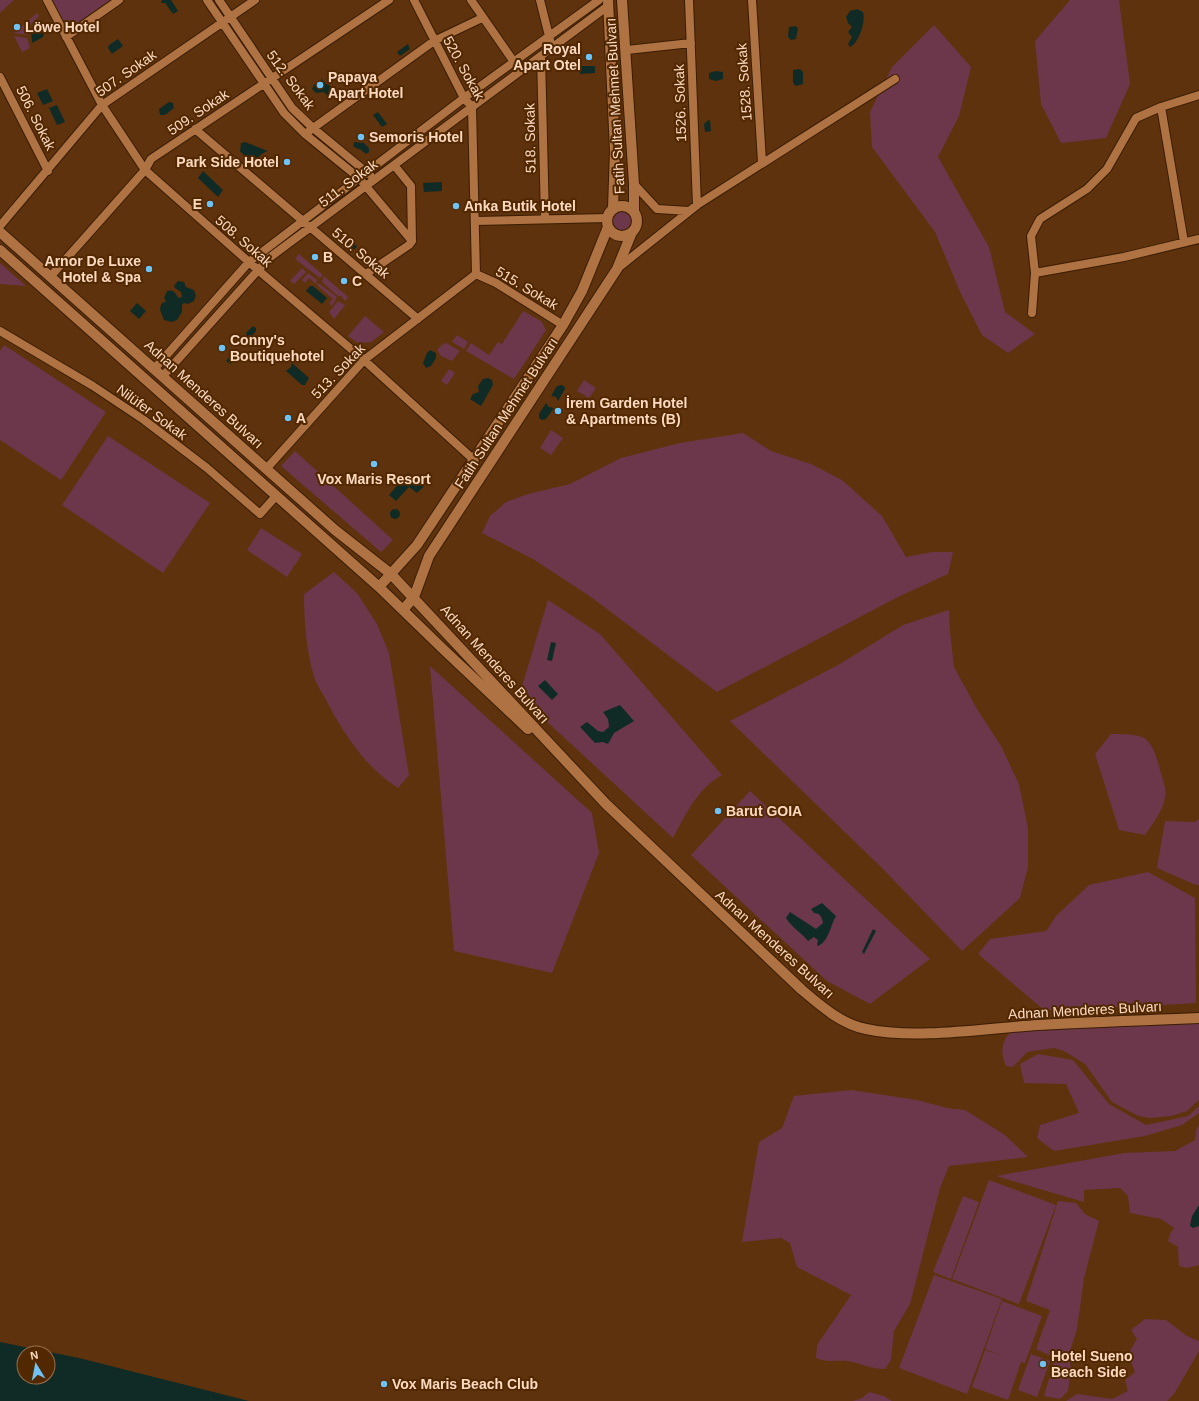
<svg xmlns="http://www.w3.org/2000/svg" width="1199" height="1401" font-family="Arial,sans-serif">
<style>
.green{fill:#6c374b}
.water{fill:#102b25;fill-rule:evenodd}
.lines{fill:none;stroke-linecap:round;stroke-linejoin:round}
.street-casing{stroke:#3b1d03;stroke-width:10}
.secondary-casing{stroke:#3b1d03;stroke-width:12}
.street{stroke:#ae7243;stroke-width:8}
.secondary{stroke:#ae7243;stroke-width:10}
.poi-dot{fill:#6fc2f4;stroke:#522800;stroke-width:1.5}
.labels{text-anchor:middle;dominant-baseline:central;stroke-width:4;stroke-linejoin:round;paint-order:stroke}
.poi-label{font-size:14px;font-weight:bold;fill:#fbd9c1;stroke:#522800;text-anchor:start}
.street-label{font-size:14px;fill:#fbd9c1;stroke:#522800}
</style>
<rect width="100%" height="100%" fill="#5d320c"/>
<!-- green -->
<path class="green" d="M0 0H14L0 13Z
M52 0H110L74 25 72 22 63 20Z
M1070 0H1119L1130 84 1106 138 1061 143 1041 104 1035 41Z
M37 13 39 16 30 25 27 35 14 33Z
M934 25 971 67 959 116 938 157 989 247 1005 312 1035 334 1008 353 982 335 961 294 935 232 872 147 870 112 892 67Z
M14 36 27 38 30 48 22 52Z
M329.5 75a4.5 4.5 0 1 1 9 0a4.5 4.5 0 1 1-9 0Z
M613 221a9 9 0 1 1 18 0a9 9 0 1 1-18 0Z
M299 254 323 275 320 278 295 259Z
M0 263 26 286 0 284Z
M302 268 306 272 294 284 290 281Z
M308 273 317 280 316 284 309 278 305 283 302 280Z
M324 276 348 297 345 301 341 296H338L322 282Z
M318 283 337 297 332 306 329 303 333 299 317 285Z
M338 301 345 305 334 319 329 312Z
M523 311 541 321 546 330 514 379 466 351 471 343 489 355 498 342 502 344Z
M365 316 384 332 371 342 358 343 348 336Z
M457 335 468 342 464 349 452 342Z
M446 343 460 351 452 361 441 356 437 350 443 344Z
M4 345 106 412 61 480 0 440V351Z
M449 369 455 373 447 385 441 381Z
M584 380 596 388 589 398 577 391Z
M551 430 563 438 551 455 540 448Z
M743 433 771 451 811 464 842 480 882 516 906 557 932 552H953L948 574 898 597 717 692 591 597 533 559 482 533 490 516 506 502 528 494 570 484 621 458 680 443Z
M108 436 210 503 163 573 62 505Z
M295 451 393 540 381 552 281 466Z
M261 528 302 554 287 577 247 550Z
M334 572 357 593 377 624 389 653 409 775 398 788C365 767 343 733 325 698 321 691 315 682 313 673 306 647 304 621 304 594Z
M548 600 600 634 722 775C697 789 686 814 673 838L519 696Z
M949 610 950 631 954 667 977 709 1001 746 1019 784 1028 828V867L1020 898 962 951 883 869 730 721 838 665 903 625Z
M430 666 592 813 599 853 552 973 454 951Z
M1111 734C1148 734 1151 736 1161 773 1163 780 1167 790 1165 797 1163 811 1153 823 1145 835L1119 830 1095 754Z
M750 791 930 959 870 1004 827 981 691 855Z
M1199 819V885H1196L1157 868 1165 821 1195 822Z
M1148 872 1195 898 1196 1003 1077 1010H1044L978 954 990 939 1046 931 1056 916 1089 885Z
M1199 1022V1100L1187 1111 1171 1116 1150 1118 1138 1116 1112 1102 1085 1064 1064 1051 1054 1048 1027 1052 1013 1067 1006 1066C1000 1053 1001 1041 1012 1031Z
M1038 1054 1073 1060 1109 1104 1146 1125 1188 1116 1199 1106V1113L1182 1125 1145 1136 1054 1151 1037 1138 1040 1125 1079 1113 1066 1084 1024 1083 1020 1064Z
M851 1090 917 1100 947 1108 965 1110 1005 1135 1028 1157 949 1166 940 1188 910 1304 894 1331 891 1360 885 1369C870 1369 860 1363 847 1361 835 1360 829 1363 816 1358L817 1345 851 1295 797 1267 790 1243 781 1238 742 1242 759 1142 782 1128 794 1096Z
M1199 1125V1265L1187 1268 1179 1266 1178 1247 1168 1241 1170 1234 1174 1228 1161 1219 1130 1213 1128 1196 1120 1188 1084 1190V1202L996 1176 1124 1153 1175 1151 1195 1140 1196 1130Z
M989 1180 1056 1205 1019 1304 952 1279Z
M963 1196 979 1202 951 1279 933 1272Z
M1058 1201 1076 1203 1085 1214 1099 1221 1084 1278 1077 1329 1069 1354 1071 1370 1068 1391 1060 1399 1044 1396 1055 1358 1036 1349 1050 1310 1026 1301Z
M934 1275 1002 1299 967 1394 899 1368Z
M1002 1301 1042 1316 1025 1363 1021 1362 1008 1400 972 1387 985 1350 1001 1355 985 1349Z
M1145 1319 1166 1320 1187 1336 1199 1341V1351L1174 1394 1167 1401H1066L1077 1394 1112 1399 1128 1391 1125 1380 1135 1372 1128 1354 1137 1339 1131 1330Z
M1031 1354 1050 1361 1037 1397 1018 1390Z
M869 1392 884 1396 892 1401H853L862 1398Z"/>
<!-- water -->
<path class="water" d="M162 0H171L178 11 173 14 165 3H161Z
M857 9 863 12C866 21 859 43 850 47L848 44 852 37 848 32 852 27 848 23 846 17 850 11Z
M40 20 45 31 43 37 32 43 31 30Z
M795 26 798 28 796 39 791 40 788 37 789 27Z
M118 39 123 46 112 54 108 48 109 45Z
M408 44 410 49 400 56 397 52Z
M580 66H595V73L580 74Z
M800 69 803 72V84L796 86 793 83V70Z
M716 71 723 72V79L716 81 709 79V73Z
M322 79 326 84 329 85 336 95 330 99 324 92 316 93 312 89 314 85Z
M47 89 53 101 43 105 37 93Z
M169 102 173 103 174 108 165 115H160L159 109Z
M57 105 65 122 57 125 49 108Z
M378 112 387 124 382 127 373 115Z
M710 120 711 131 705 132 704 124 707 121Z
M245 142 268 151C260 153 257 161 250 162L240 151 241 143Z
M355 142 364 143 369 148V152L366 154 361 150 354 147 353 144Z
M203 171 223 190 218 197 198 178Z
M442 182V191L424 192 423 183Z
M349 238 357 247 352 251 344 243Z
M178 281 184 282 186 287 194 290 196 296 194 301 188 304 184 303 182 305V312L177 320 172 322 164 320 160 310 161 304 166 301 164 298 167 291C176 289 174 294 179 298L182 297 181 292 175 288 174 286Z
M310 286H313L327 298 322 304 306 291Z
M137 303 146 311 139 319 130 311Z
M253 326 256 328V331L251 337H247L246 333Z
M430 350 436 353V358L431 366 426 368 423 363 427 353Z
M235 351 239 355 237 358 234 356 231 359 233 362 231 364 226 361Z
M292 363 309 378 305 385H302L286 371 291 367Z
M488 378 492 380 493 385 481 406 470 399 473 394 479 392 478 386 483 379Z
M561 385 564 386 565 389 558 401 556 397 551 396 557 386Z
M546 403 549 407 554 408 546 419 542 420 539 418V414Z
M408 473 424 486 417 493 409 487 396 501 389 495Z
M390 514a5 5 0 1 1 10 0a5 5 0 1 1-10 0Z
M551 642 556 643 552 661 547 660Z
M545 680 558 694 552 700 538 686Z
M620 705 634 721 614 733 608 744 603 742 595 743 580 727 587 722 598 731 603 732 609 727 608 719 603 712Z
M822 903 836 916C831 924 828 944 817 946L818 940 814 937 808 941C801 932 792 928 786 918L790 912 816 929 823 923C822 917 820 913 814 913L811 909Z
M873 929 876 931 864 954 862 952Z
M1199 1205V1226L1193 1228 1190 1226 1192 1216Z
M0 1342 79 1358 249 1401H0ZM24 1353H48V1377H24Z"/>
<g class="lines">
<!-- street casing -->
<g class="street-casing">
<path id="street" d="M47 0 102 105 145 170 258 270 364 360 474 460
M207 0 284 113 305 134 359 178 412 241
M219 0 292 108 313 128 370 175
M414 0 464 98 472 107 476 274
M471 0 514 62
M540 0 550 40
M689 0 697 205
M752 0 762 162
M66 37 119 0
M627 50 691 43
M541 56 545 219
M0 77 48 171
M1161 107 1184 242
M195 129 418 319
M309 131 434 41 482 18
M634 184 657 209 689 211
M475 221 607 218
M0 226 102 105 255 0
M618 268 697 205 895 79
M1035 273 1124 257 1199 239
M366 274 409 245 412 241 411 186 394 165
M476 274 496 283 563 325
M50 277 145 170 151 159 389 0
M1032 313 1035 273 1031 236 1040 219 1087 189 1107 169 1136 118 1161 107 1199 95
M0 331 93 386 144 420 207 468 260 514 276 496
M155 368 249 262 464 98 599 0
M163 376 269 258 608 6
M267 468 364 360 476 274"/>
</g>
<!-- secondary casing -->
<g class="secondary-casing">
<path id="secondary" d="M608 0 615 151 613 208
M622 0 634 184V211
M607 221a15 15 0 1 1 30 0a15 15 0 1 1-30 0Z
M0 232 335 530 391 574 606 804 802 990C821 1006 841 1024 866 1029 916 1040 987 1028 1038 1025 1092 1022 1146 1020 1199 1018
M0 250 379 587 444 650 528 729
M379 587 417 545 563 325 582 291 608 227
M403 610 414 597 429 556 617 269 632 232"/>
</g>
<!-- street -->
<use href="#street" class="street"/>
<!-- secondary -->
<use href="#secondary" class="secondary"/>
</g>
<!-- markers -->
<g class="poi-dot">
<circle cx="17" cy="27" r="4"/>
<circle cx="589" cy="57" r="4"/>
<circle cx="320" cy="85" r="4"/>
<circle cx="361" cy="137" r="4"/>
<circle cx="287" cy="162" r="4"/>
<circle cx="210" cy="204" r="4"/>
<circle cx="456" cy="206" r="4"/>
<circle cx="315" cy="257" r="4"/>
<circle cx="149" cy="269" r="4"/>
<circle cx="344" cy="281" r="4"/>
<circle cx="222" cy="348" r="4"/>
<circle cx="558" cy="411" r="4"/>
<circle cx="288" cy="418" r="4"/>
<circle cx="374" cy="464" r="4"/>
<circle cx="718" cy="811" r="4"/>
<circle cx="1043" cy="1364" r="4"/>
<circle cx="384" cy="1384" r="4"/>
</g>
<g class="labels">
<!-- poi labels -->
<g class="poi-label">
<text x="25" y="27">Löwe Hotel</text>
<text x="581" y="49" text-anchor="end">Royal<tspan x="581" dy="16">Apart Otel</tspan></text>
<text x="328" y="77">Papaya<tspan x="328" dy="16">Apart Hotel</tspan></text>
<text x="369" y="137">Semoris Hotel</text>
<text x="279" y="162" text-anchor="end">Park Side Hotel</text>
<text x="202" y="204" text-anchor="end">E</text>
<text x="464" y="206">Anka Butik Hotel</text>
<text x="323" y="257">B</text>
<text x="141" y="261" text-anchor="end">Arnor De Luxe<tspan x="141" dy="16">Hotel &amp; Spa</tspan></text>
<text x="352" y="281">C</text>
<text x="230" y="340">Conny's<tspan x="230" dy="16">Boutiquehotel</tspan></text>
<text x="566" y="403">İrem Garden Hotel<tspan x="566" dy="16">&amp; Apartments (B)</tspan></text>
<text x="296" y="418">A</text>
<text x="374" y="479" text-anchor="middle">Vox Maris Resort</text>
<text x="726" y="811">Barut GOIA</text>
<text x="1051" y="1356">Hotel Sueno<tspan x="1051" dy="16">Beach Side</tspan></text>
<text x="392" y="1384">Vox Maris Beach Club</text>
</g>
<!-- street labels -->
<g class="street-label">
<text transform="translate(464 68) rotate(61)">520. Sokak</text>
<text transform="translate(126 73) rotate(-35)">507. Sokak</text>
<text transform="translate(291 80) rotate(53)">512. Sokak</text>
<text transform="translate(744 82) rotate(-94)">1528. Sokak</text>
<text transform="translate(680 103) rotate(-92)">1526. Sokak</text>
<text transform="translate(615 106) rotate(-93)">Fatih Sultan Mehmet Bulvarı</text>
<text transform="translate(198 112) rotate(-34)">509. Sokak</text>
<text transform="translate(36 118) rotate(63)">506. Sokak</text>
<text transform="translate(530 138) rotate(-91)">518. Sokak</text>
<text transform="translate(348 183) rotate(-37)">511. Sokak</text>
<text transform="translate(244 241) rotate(41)">508. Sokak</text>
<text transform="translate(361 253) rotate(40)">510. Sokak</text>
<text transform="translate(527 288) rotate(31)">515. Sokak</text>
<text transform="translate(338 371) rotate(-46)">513. Sokak</text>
<text transform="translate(204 394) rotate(42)">Adnan Menderes Bulvarı</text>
<text transform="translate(152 412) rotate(36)">Nilüfer Sokak</text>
<text transform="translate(506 413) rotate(-57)">Fatih Sultan Mehmet Bulvarı</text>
<text transform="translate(495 664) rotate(48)">Adnan Menderes Bulvarı</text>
<text transform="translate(775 944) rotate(42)">Adnan Menderes Bulvarı</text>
<text transform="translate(1085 1010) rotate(-3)">Adnan Menderes Bulvarı</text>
</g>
</g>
<!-- north arrow -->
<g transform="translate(36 1365) rotate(350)"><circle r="19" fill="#522800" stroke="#966f4d"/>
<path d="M0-3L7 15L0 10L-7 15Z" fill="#6fc2f4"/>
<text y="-6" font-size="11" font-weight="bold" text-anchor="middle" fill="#fbd9c1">N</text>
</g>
</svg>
